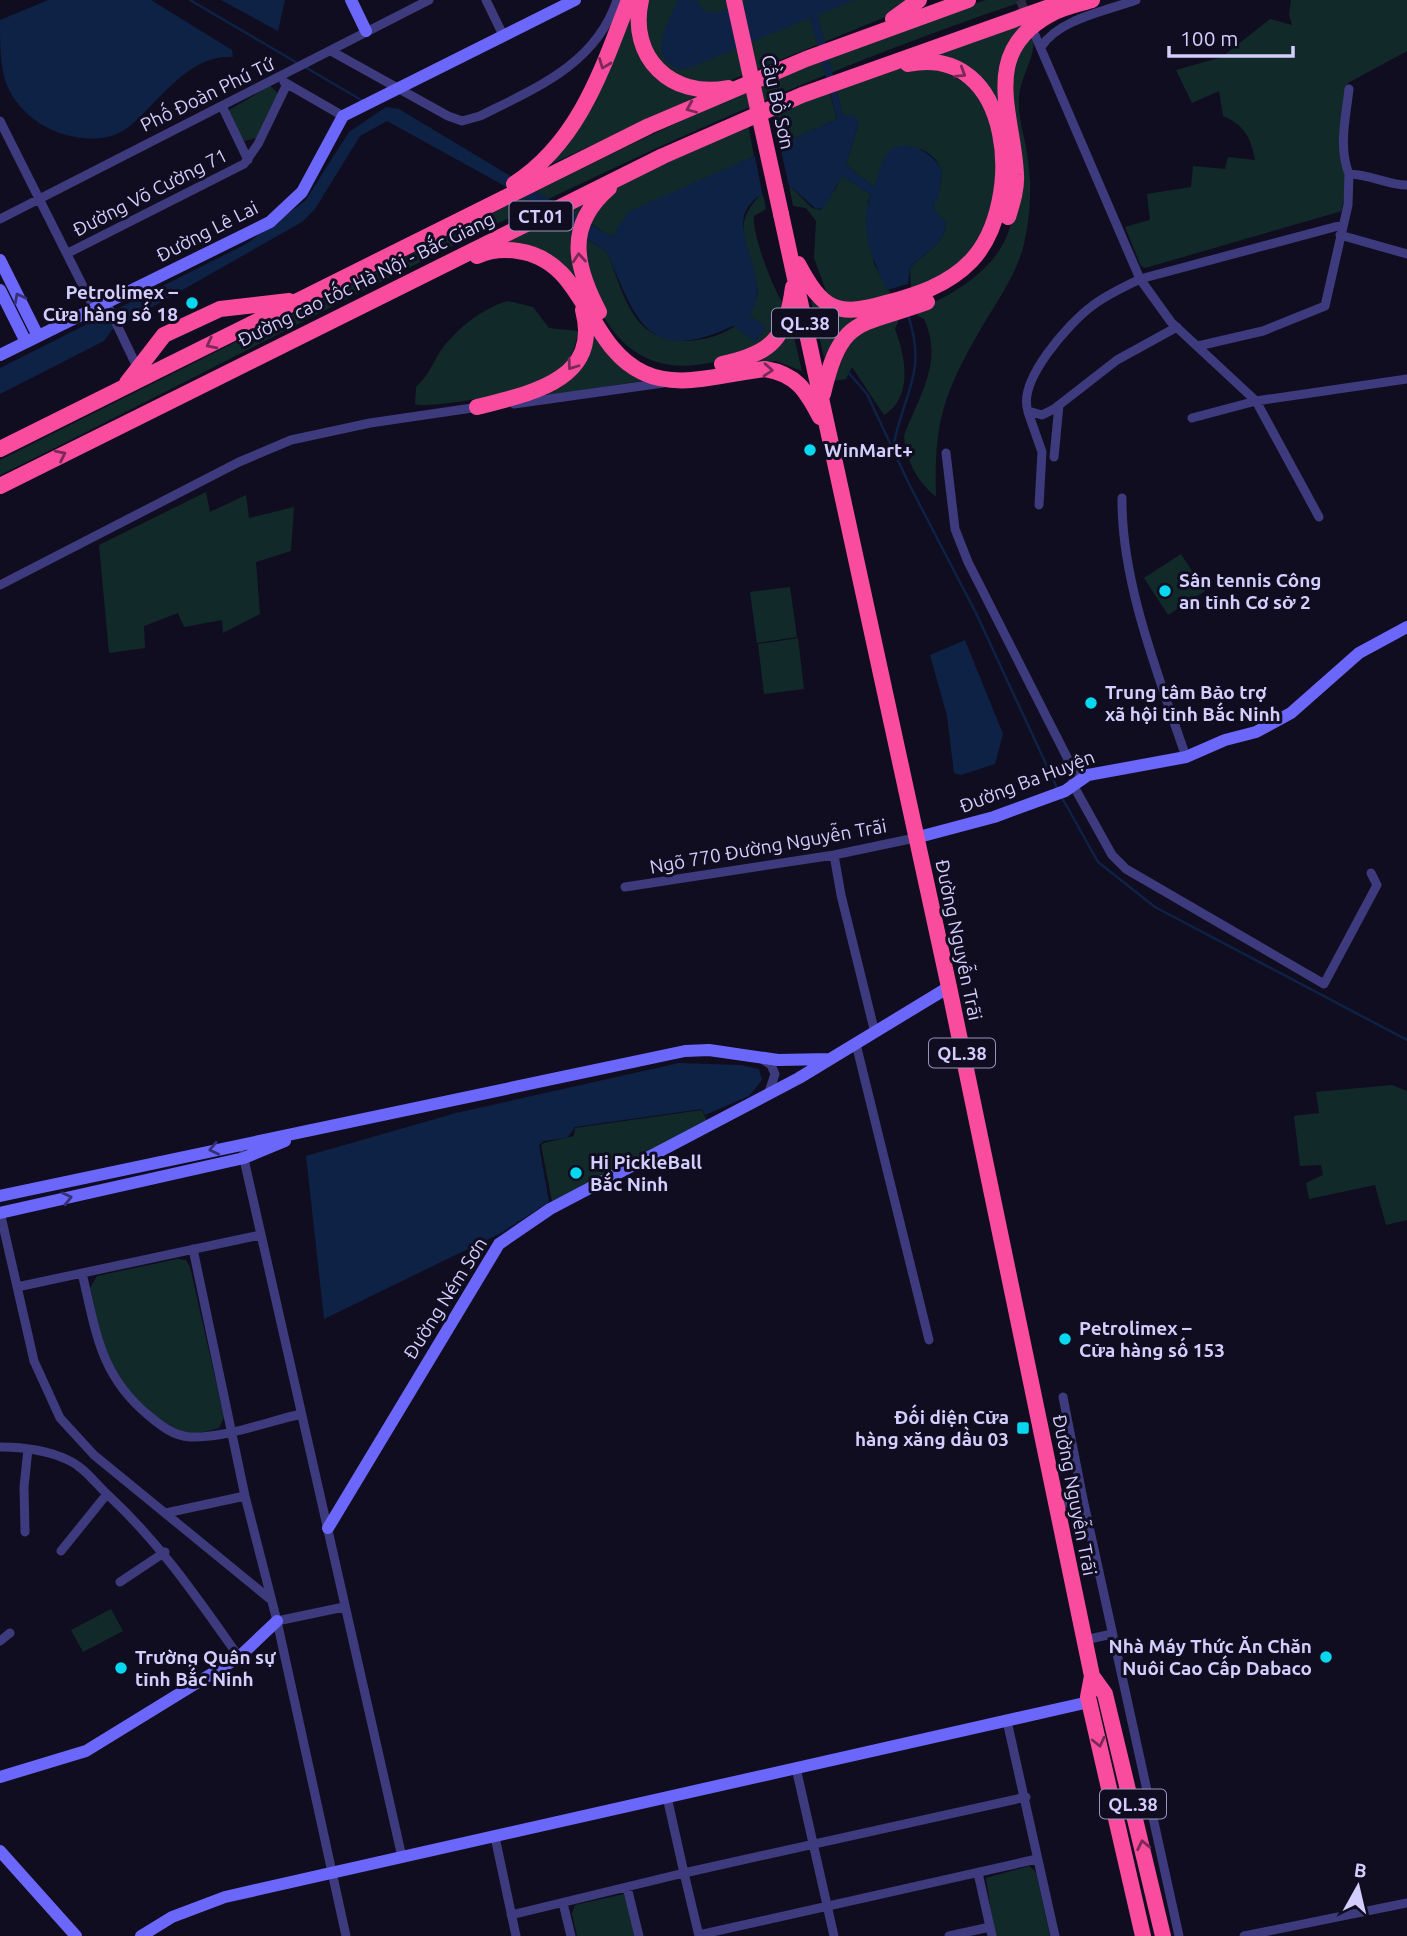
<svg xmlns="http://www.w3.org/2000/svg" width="1407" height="1936" font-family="Ubuntu,sans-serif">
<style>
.green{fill:#112a29}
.water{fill:#0d2244}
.pier{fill:#110d20}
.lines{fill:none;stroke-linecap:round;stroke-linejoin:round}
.stream{stroke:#0d2244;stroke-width:2.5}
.street-tunnel{stroke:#2e2a41;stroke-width:9;stroke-dasharray:9 4.5;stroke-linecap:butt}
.street{stroke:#3d3a7e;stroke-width:9}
.secondary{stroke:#6c67fb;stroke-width:12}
.highway{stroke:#fa4c9f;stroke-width:16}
.highway-bridge{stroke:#fa4c9f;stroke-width:16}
.oneway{stroke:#7a2959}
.oneway2{stroke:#353178}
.poi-dot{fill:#07d8f0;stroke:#110d20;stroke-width:2.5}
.labels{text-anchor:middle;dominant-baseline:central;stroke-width:6;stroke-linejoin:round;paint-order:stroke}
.shield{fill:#110d20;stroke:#9994bb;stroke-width:2}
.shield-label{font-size:18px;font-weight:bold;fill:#d3cefe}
.street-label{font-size:19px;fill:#d3cefe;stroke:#110d20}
.poi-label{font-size:19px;font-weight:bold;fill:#d3cefe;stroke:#110d20;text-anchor:start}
</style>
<rect width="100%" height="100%" fill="#110d20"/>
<!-- green -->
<path class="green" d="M635 0 639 49 700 95 549 165 593 107Z
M644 0H912L888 16 721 84 677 80 646 49Z
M986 0H1028C669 119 338 308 0 475V460C155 383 310 305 465 227 633 142 805 57 986 0Z
M1291 0H1407V51L1348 83 1341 131 1346 175 1342 211 1145 268 1141 266 1125 227 1150 220 1147 194 1191 187 1193 166 1225 169 1228 157 1255 160C1251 137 1244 125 1223 116L1219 91 1192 103 1176 70 1222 57 1270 19 1292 25 1289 14Z
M1038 15 1020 35 1000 108 943 58 924 53Z
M1033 35C1037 57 1019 77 1019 101 1018 118 1025 137 1027 154 1032 184 1031 214 1024 244 1015 280 992 307 975 339 941 399 934 429 936 497 917 481 906 461 904 436 919 396 944 362 924 319L918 316 916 310C955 295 1006 264 1012 217 1017 178 1006 138 1010 99 1012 86 1011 67 1017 57 1021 49 1027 42 1033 35Z
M900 68H939L973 88 992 121 998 187 977 245 948 274 911 290 910 268C922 253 945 246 946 223L933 208C942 183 950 163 921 149L880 172 874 187 846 165 859 122 843 116 836 89Z
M270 86 278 93 256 138 245 141 241 138 229 110Z
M829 91 837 119 780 145 772 112Z
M748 124 754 156 710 177 612 237 588 222 615 188Z
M841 175 871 195 868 202 874 264 892 296 853 306 829 299 814 258 816 221 806 208 793 206 789 185 812 208 820 210 836 188Z
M763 193 766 209 754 216C751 231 774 293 784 304L769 340C755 346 740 354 724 359 657 380 612 351 590 286 585 272 586 253 585 238L607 252C617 275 623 304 641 324 670 356 747 340 757 296 759 290 755 282 754 276 745 241 732 220 763 193Z
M594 197 579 283 571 276 495 242Z
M508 301 533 307 549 328 579 331C575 346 570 364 558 374 540 388 436 410 415 404L416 387C427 377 431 367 438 355 453 331 482 308 508 301Z
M811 301 823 308 867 313 826 366Z
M897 315 899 320 895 329C905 355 914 397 884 415L852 367 846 379 833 381 852 338Z
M791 325 802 371 776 361 748 364Z
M589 330 641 381 546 396V393Z
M206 492 210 512 246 495 249 518 294 507 291 551 256 562 260 614 223 633 222 620 184 627 178 613 144 626 145 648 109 653 99 545Z
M1181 554 1205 591 1168 615 1144 578Z
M790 587 797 637 757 643 750 592Z
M798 638 804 689 764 694 758 644Z
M1392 1085 1407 1091V1220L1386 1225 1375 1185 1309 1199 1306 1183 1323 1175 1321 1165 1300 1166 1294 1116 1319 1113 1316 1092Z
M702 1110 707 1121 552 1201 541 1145 544 1143 574 1136 575 1128Z
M177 1259 186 1260 190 1267 224 1417 219 1428C207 1431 194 1436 182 1431 157 1423 126 1394 114 1371 100 1347 97 1315 90 1288L97 1276Z
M111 1609 123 1631 83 1652 71 1630Z
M1029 1866 1036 1872 1050 1936H995L986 1878Z
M624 1894 636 1936H577L572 1914 575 1905Z"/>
<!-- water -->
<path class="water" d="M48 0H151L232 50 233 57C189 54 161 100 130 126 105 147 64 139 39 123 0 95 0 67 0 20Z
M221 0H285L278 31Z
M678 0H696L703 10 715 13 750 0H855L818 15 843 116 853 115 859 122 846 165 874 187C878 177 881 163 886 155 902 134 933 152 942 170L939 196 933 207 946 223C945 246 923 252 910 268L908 284 887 290C873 261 858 227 871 195L842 176 824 208 816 209 789 185C693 207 783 271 749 315L766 327 756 342 733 326C647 366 636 320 607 252L503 185 387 121 360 136 315 209 302 222 112 330 104 341 0 394V368L246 244 305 201 349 132 386 107 399 109 612 237 628 212 837 119 810 18 689 68 678 70C646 55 668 24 678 0Z
M965 640 1003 734 995 764 961 775 954 773 947 716 930 655Z
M679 1063 740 1065 759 1069 762 1080 749 1096 705 1115 702 1109 575 1127 567 1138 544 1141 539 1145 549 1202 501 1233 324 1319 306 1156 456 1113Z"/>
<!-- pier -->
<path class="pier" d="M779 141 790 191 788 189 763 197 754 152Z"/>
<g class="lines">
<!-- stream -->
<path class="stream" d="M190 0 299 64
M305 67 363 101
M848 372 867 394 910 486 976 613 1058 790
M894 443C905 390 927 372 908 315
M1061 796 1098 862 1155 907 1407 1040"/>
<!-- street-tunnel -->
<path class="street-tunnel" d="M1020 0 1028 18"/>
<!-- street -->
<path class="street" d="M486 0 503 35
M1035 35 1140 279C1124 287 1106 295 1092 306 1069 323 1017 381 1028 411L1042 415 1054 409 1117 360 1177 327
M1041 47C1059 19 1106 11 1136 0
M331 51 448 116 462 121 480 116C536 88 596 64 617 0
M284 82 343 116
M1349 89C1346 117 1338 147 1349 174 1368 174 1393 186 1407 185
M222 106 248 160
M0 121 94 308
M0 219 429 0
M1342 225 1140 279 1171 322 1256 401 1407 379
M1340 235 1407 254
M68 253 244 164 258 144 286 86
M106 302 138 369
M1198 346 1263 331 1325 306 1348 205 1349 174
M514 404 663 383
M1028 412 1042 452 1039 505
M1192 418 1256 401 1319 517
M946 453 955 529 968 562 1078 779
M1054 457 1059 405
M1122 498C1121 582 1159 677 1186 757
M0 585 239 462 291 440 370 423 479 407
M1072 783 1112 855 1126 869 1324 984 1377 885 1371 873
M834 855 841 895 875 1033
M625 887 834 855 915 838
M856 1044 929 1340
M762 1059 771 1065 775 1074 769 1092
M243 1155 402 1857
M0 1212 34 1361 60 1418 94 1455 270 1599
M193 1249 245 1496 277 1621 344 1607
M82 1273C96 1332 100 1375 148 1415 161 1426 174 1436 190 1437 226 1438 266 1422 301 1414
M17 1287 260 1235
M1063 1397 1083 1499
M0 1447C22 1447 47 1450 68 1460 84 1467 95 1483 108 1495 160 1543 198 1599 239 1657
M1057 1505 1083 1499 1179 1936
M166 1513 245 1496
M25 1532 24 1487 28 1449
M61 1551 107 1494
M120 1582 165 1552
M277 1621 346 1936
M1085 1640 1112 1634
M0 1641 10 1633
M1007 1721 1055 1936
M796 1768 834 1936
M495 1837 516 1936
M978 1873 992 1936
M627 1887 639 1936
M563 1903 571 1936
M511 1915 684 1873 667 1797
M699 1935 1037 1859
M699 1936 684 1873 1026 1797
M949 1936 990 1927
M1244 1936 1407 1903"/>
<!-- secondary -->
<path class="secondary" d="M351 0 366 31
M0 260 38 336
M0 290 26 342
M0 355 270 222 302 192 343 116 575 0
M915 838 994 817 1065 791 1088 775 1186 757 1225 740 1256 732 1291 713 1359 653 1407 627
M0 1196 685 1051 709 1050 778 1060 830 1059
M0 1213 244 1158 285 1141
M328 1528 499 1244 550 1209 799 1078 949 987
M0 1777 86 1751 239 1657 277 1621
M0 1851 76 1936
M141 1936 172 1917 225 1897 1089 1702"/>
<!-- highway -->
<path class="highway" d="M641 0C628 57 671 99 728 88
M893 19 919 0
M514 184C580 141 602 69 629 0
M781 214 949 987 1092 1676 1088 1697 1143 1936
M1008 217C1012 204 1017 189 1016 175 1014 116 978 53 1051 14 1063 7 1079 4 1092 0
M477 256C490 250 504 249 518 251 586 260 586 347 644 373 680 390 727 373 765 369 796 374 806 390 820 417
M798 264C822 309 836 318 886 303 917 295 948 285 971 261 1026 203 1014 42 908 64
M599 312C575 266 565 226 609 188
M722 364C773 353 786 338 793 287
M127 383 164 335 220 309 289 301
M823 394C841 315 859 327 927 302
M477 407C528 394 602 381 583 310
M0 449 649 126 806 59 968 0
M0 486 663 156 802 95 1069 0
M1092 1676 1105 1694 1163 1936"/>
<!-- highway-bridge -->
<path class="highway-bridge" d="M734 0 781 214"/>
</g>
<!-- one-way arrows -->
<defs><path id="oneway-chevron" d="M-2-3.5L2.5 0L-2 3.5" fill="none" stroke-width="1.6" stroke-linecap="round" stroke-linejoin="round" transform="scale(1.75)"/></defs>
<g class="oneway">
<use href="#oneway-chevron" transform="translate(604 64) rotate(111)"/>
<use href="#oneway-chevron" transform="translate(961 73) rotate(32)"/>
<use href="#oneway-chevron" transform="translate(691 108) rotate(157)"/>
<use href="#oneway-chevron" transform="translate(579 258) rotate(-95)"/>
<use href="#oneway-chevron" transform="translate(211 344) rotate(153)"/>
<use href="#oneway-chevron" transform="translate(572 365) rotate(126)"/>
<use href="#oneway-chevron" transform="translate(768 370) rotate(4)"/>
<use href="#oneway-chevron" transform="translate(61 455) rotate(-26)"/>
<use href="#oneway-chevron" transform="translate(1099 1742) rotate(77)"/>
<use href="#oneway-chevron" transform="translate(1143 1845) rotate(-102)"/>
</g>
<g class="oneway2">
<use href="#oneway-chevron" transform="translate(19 298) rotate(-117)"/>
<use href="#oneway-chevron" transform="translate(214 1149) rotate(168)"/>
<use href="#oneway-chevron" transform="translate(67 1198) rotate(-13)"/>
</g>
<!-- markers -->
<g class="poi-dot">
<circle cx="192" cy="303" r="7"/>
<circle cx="810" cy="450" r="7"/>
<circle cx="1165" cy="591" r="7"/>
<circle cx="1091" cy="703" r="7"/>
<circle cx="576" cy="1173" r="7"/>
<circle cx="1065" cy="1339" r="7"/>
<rect x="1016" y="1421" width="14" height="14" rx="3.5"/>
<circle cx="1326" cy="1657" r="7"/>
<circle cx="121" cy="1668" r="7"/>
</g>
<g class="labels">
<!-- shield labels -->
<g class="shield">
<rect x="509.5" y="201.5" width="63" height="29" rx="5"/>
<rect x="772" y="308.5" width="66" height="29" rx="5"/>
<rect x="929" y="1038.5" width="66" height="29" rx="5"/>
<rect x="1100" y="1789.5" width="66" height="29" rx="5"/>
</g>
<g class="shield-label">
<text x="541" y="216">CT.01</text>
<text x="805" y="323">QL.38</text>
<text x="962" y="1053">QL.38</text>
<text x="1133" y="1804">QL.38</text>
</g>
<!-- street labels -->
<g class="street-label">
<text transform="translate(207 94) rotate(-26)">Phố Đoàn Phú Tứ</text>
<text transform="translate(778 102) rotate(78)">Cầu Bồ Sơn</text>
<text transform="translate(150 192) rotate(-27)">Đường Võ Cường 71</text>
<text transform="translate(207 231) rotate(-27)">Đường Lê Lai</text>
<text transform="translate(366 279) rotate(-26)">Đường cao tốc Hà Nội - Bắc Giang</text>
<text transform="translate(1027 781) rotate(-21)">Đường Ba Huyện</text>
<text transform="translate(768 846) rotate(-10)">Ngõ 770 Đường Nguyễn Trãi</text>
<text transform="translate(959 940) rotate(78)">Đường Nguyễn Trãi</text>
<text transform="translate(445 1298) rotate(-58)">Đường Ném Sơn</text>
<text transform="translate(1075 1495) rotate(79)">Đường Nguyễn Trãi</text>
</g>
<!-- poi labels -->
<g class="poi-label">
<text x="178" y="292" text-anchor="end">Petrolimex –<tspan x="178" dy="22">Cửa hàng số 18</tspan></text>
<text x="824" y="450">WinMart+</text>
<text x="1179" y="580">Sân tennis Công<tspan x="1179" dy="22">an tỉnh Cơ sở 2</tspan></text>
<text x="1105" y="692">Trung tâm Bảo trợ<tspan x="1105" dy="22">xã hội tỉnh Bắc Ninh</tspan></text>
<text x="590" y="1162">Hi PickleBall<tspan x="590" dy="22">Bắc Ninh</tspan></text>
<text x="1079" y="1328">Petrolimex –<tspan x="1079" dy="22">Cửa hàng số 153</tspan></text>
<text x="1009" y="1417" text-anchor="end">Đối diện Cửa<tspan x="1009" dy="22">hàng xăng dầu 03</tspan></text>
<text x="1312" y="1646" text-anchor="end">Nhà Máy Thức Ăn Chăn<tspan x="1312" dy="22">Nuôi Cao Cấp Dabaco</tspan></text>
<text x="135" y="1657">Trường Quân sự<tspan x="135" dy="22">tỉnh Bắc Ninh</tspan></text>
</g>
</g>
<!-- north arrow -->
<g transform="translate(1358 1887) rotate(8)" stroke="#110d20" stroke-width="5" paint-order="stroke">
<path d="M0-5L12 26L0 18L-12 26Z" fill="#d3cefe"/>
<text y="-10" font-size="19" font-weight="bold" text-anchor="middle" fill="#d3cefe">B</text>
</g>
<!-- scale -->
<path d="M1169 46v10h124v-10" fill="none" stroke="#d3cefe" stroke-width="3.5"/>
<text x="1180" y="46" font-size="21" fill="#d3cefe" stroke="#110d20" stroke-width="5" paint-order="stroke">100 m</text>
</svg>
